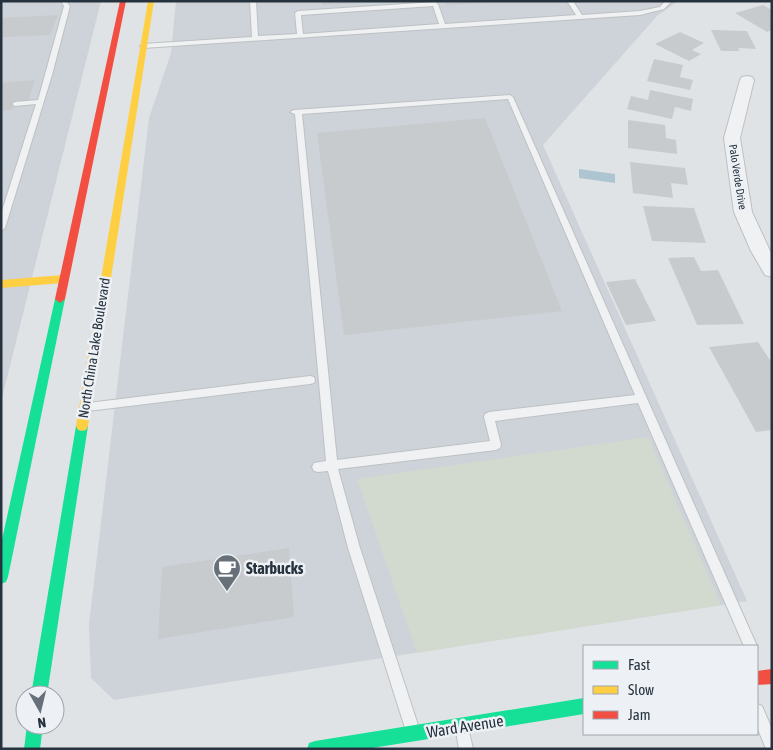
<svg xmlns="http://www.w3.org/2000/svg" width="773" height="750" font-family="'Asap Condensed',sans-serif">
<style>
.built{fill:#cdd3d9}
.green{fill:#d2dad0}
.water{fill:#adc4d1}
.building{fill:#c8cbcd}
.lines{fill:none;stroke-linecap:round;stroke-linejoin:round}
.lane-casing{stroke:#bec1c3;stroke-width:2}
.street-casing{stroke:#bec1c3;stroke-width:2}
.lane{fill:#eff1f2;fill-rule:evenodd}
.street{fill:#eff1f2;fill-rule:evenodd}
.fast{fill:#16e098;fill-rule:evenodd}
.slow{fill:#ffcf43;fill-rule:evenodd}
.jam{fill:#f24e42;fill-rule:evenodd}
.labels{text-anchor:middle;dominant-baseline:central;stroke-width:5;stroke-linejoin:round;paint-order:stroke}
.far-street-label{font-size:11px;fill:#26323e;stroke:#edf1f5}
.street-label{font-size:14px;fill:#26323e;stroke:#edf1f5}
.near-poi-label{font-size:16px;font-weight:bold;fill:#26323e;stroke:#edf1f5;text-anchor:start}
.near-street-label{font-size:16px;fill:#26323e;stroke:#edf1f5}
</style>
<rect width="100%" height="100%" fill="#e0e3e5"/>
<!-- built -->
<path class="built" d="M1 1H101L1 402Z
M176 1H678L657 16 543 145 747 601 114 700 91 678 89 624 149 118 171 53Z"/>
<!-- green -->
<path class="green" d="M648 437 721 605 417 653 357 479Z"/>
<!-- water -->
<path class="water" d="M579 169 615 174V183L579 178Z"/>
<!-- building -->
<path class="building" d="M322 1H362V3L323 5Z
M444 1H484V3L446 5Z
M763 5 772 10 770 15 772 16V30L767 32 735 13Z
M58 15 50 35 1 37V18Z
M711 30 747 31 756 49 738 48 740 51H721Z
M680 32 704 43 692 50 701 54 689 61 655 44Z
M654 59 683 65 680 77 693 80 690 90 647 81Z
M35 80 28 101 15 102 12 110 1 111V83Z
M650 90 693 99 691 111 675 107 672 119 627 109 631 96 648 100Z
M485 118 562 311 344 335 317 133Z
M628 120 665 125 666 138 676 140 677 154 628 148Z
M630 162 685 168 688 185 671 183 673 198 633 193Z
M643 206 694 208 706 243 652 241Z
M694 257 701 271 718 270 744 324 697 325 668 258Z
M635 279 656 321 626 325 606 282Z
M758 342 772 363V430L756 432 709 347Z
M289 548 294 617 158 639 162 567Z"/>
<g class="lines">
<!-- lane casing -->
<g class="lane-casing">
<path id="lane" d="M61 1H66L70 6 52 75 5 228 1 231V214L36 104 15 106 12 104 15 102 38 100 64 6Z
M250 1H256L258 36 297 34 295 13 298 11 435 2 438 4 445 24 576 15 567 1H573L582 15 640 11 660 7 665 1H672L664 9 640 15 143 48 140 46 143 44 252 37ZM433 6 439 24 303 34 301 15Z
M510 95 513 97 757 646H744L638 403 495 421 501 445 500 448 496 450 338 469 360 548 419 728 417 733 412 735 407 733 405 728 348 548 328 471 318 472 314 471 312 467 314 463 326 461 295 114 290 112 294 110ZM508 99 635 395 489 412 485 414 484 417 490 441 337 460 302 114Z
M310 376 314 377 315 380 314 383 310 384 88 411 84 410 83 407 84 404 88 403Z
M757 704 762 706 772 729V749H766L757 727Z
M463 725 468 727 473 749H459L456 732 458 727Z"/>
</g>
<!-- street casing -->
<g class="street-casing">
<path id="street" d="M747 76 752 77 754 80 740 138 752 212 772 255V277L765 275 751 251 734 212 724 138 740 80 742 77Z"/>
</g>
<!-- lane -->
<use href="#lane" class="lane"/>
<!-- street -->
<use href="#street" class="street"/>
<!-- fast -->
<path class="fast" d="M60 295 65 299 8 577 6 582 1 584V544L55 299Z
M82 421 86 422 88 426 47 695H31L76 426 78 422Z
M584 698V714L366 749H307L309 743 315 741Z
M27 725H43L40 749H24Z"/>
<!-- slow -->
<path class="slow" d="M148 1H154L88 426 86 430 82 431 78 430 76 426Z
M63 275 68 279 63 283 1 288V280Z"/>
<!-- jam -->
<path class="jam" d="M120 1H126L65 299 60 303 55 299Z
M772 669V684L757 685V671Z"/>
</g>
<!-- icons -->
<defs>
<g id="cafe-pin" transform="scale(1.4375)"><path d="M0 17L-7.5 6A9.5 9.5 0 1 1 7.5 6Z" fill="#677078" stroke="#edf1f5"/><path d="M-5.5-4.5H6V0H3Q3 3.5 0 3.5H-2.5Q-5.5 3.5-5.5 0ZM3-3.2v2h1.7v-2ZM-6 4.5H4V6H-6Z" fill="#fff"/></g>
</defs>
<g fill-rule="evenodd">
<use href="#cafe-pin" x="227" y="568"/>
</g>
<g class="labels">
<!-- far-street labels -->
<g class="far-street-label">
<text transform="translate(738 177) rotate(81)">Palo Verde Drive</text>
</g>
<!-- street labels -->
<g class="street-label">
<text transform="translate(94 348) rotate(-81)">North China Lake Boulevard</text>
</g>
<!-- near-poi labels -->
<g class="near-poi-label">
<text x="246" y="568">Starbucks</text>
</g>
<!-- near-street labels -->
<g class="near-street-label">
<text transform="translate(465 726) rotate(-9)">Ward Avenue</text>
</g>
</g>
<!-- border -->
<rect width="773" height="750" fill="none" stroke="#26323e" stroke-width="5"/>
<!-- legend -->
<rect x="583" y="645" width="175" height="90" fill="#edf1f5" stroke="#9da5ac"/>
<rect x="593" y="661" width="25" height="8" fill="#16e098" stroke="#9da5ac"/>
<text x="628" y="670" font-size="15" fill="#26323e">Fast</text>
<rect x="593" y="686" width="25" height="8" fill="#ffcf43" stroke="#9da5ac"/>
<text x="628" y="695" font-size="15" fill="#26323e">Slow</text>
<rect x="593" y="711" width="25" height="8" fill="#f24e42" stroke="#9da5ac"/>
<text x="628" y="720" font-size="15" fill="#26323e">Jam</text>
<!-- north arrow -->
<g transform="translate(40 710) rotate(172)"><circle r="24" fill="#edf1f5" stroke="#9da5ac"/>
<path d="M0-4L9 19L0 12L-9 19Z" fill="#677078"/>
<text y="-8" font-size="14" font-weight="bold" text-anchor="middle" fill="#26323e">N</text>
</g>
</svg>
